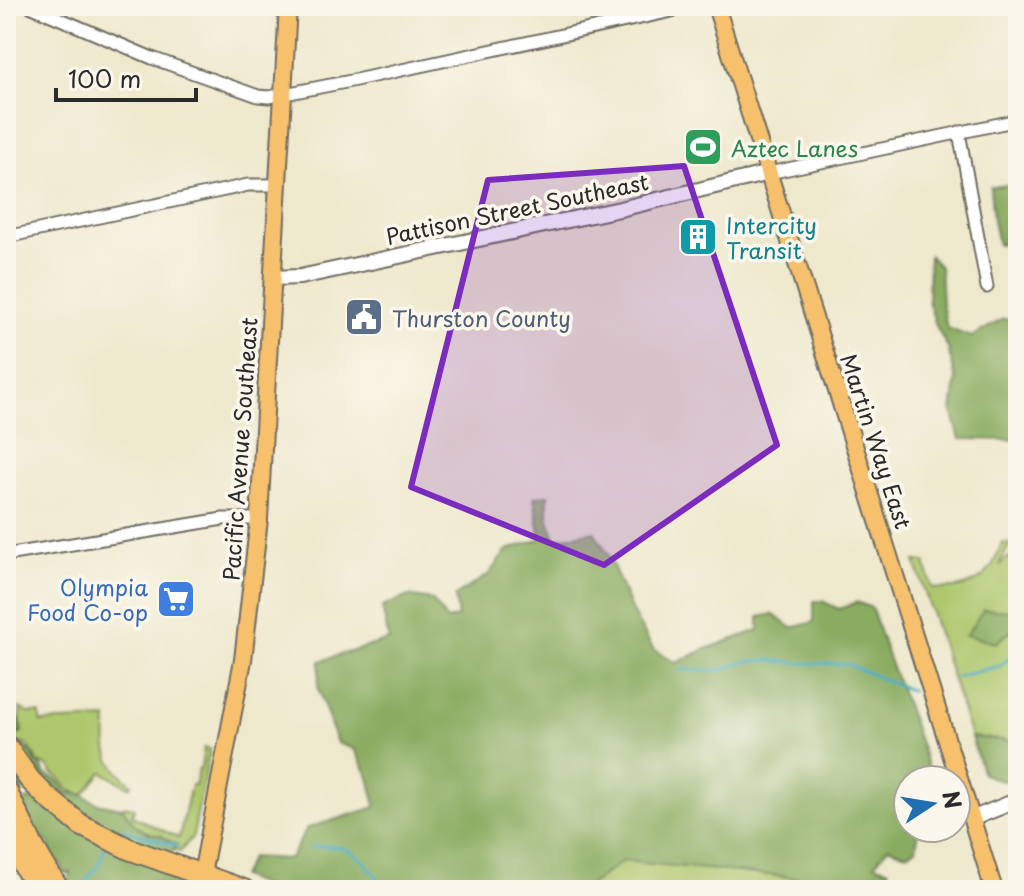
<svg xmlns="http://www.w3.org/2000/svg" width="1024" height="896" font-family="'Playpen Sans',sans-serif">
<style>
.green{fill:#aec76d;stroke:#6c794c;stroke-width:2}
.forest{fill:#8aac60;stroke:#5a6c46;stroke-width:2}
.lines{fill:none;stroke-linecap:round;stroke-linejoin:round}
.stream{stroke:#3eaabe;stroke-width:3}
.minor-casing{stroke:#6f6d63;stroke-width:15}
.tertiary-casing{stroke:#6f6d63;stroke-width:18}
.primary-casing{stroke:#6f6d63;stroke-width:20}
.motorway-casing{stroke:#6f6d63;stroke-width:24}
.minor{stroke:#fff;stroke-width:11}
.tertiary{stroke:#fff;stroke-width:14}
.primary{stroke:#f7c06c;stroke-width:16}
.motorway{stroke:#f7c06c;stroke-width:20}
.marked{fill:#7b2cbf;fill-opacity:0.2;stroke:#7b2cbf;stroke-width:6;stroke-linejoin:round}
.labels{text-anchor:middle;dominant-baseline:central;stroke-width:7;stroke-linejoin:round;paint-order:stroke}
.leisure-label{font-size:22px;fill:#27864d;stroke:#fbf7ec;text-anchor:start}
.street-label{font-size:22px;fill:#2b2b2b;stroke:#fbf7ec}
.culture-label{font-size:22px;fill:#0d838f;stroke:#fbf7ec;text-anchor:start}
.service-label{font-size:22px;fill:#4e5e75;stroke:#fbf7ec;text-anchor:start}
.shop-label{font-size:22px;fill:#366cbe;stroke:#fbf7ec;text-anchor:end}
</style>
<rect width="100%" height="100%" fill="#fbf7ec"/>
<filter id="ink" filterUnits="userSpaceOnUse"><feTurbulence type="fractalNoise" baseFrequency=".0125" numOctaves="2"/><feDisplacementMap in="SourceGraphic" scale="16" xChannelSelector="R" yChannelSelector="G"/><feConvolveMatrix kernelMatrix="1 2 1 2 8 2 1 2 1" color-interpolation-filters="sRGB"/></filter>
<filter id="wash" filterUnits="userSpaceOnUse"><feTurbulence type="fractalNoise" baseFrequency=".006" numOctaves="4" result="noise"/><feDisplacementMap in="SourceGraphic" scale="32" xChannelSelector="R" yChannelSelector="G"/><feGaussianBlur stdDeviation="1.8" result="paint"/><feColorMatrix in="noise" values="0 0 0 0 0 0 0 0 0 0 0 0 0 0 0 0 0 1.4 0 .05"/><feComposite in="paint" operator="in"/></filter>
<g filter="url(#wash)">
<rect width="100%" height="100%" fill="#eee8cc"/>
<!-- green -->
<path class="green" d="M1003 543 1010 544 999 565 1018 550V598L1010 611 966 635 995 643 1018 626 1017 742 971 737 915 561 925 562 932 588C953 591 979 586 991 567 996 560 999 551 1003 543Z
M20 708 28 713H40V722L107 719C106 752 104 761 132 784L129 787 102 772 83 795 67 789 61 779 53 774 46 765 37 762 34 754 28 745 17 742 15 737 22 733Z
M204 748 210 749 193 836 180 852 175 850 178 845C166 838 143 833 134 824 130 819 127 813 122 808L125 806 134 808 132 816 179 838 191 785H195L199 768H201Z
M623 861 801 878 804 890H583Z"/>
<!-- forest -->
<path class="forest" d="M1018 184V238L998 245 993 220 990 187Z
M929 255 940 267 942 304 947 328 971 337 1003 319H1018V440L960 439 952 411 956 380 948 348 937 328 928 301Z
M548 495V515L555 539 594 531 609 556 631 610 653 649 676 663 706 649 759 630V617L773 614 792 628 814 622V601H822L839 609 857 602 872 608C888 666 916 721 931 780H908V828H919L916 849 906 854 888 847 875 864 889 870 891 889 868 890 863 880 832 890H804L800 878 623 861 582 890H274L241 877 251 857 290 859 307 828 376 807 369 777 354 749 337 743 318 688 320 661 389 640 382 607 408 596 432 600 447 620 458 617 455 596 488 575 507 550 541 539 534 497Z
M1018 598V626L995 643 966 635 984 609 1010 611Z
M6 707 13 715 17 714 21 732 12 736 15 744C28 746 32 752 36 763L42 766 44 774 59 781 66 792 83 795 97 803 122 808 135 825 148 833 162 836 175 845 173 852C160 851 149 846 138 840L132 844 125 835 109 827 102 831C98 821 88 812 76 815L75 806 53 796 52 786 45 788 40 780 38 770 32 767 29 759C3 752 6 729 6 707Z
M971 737 1018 742V779L1001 781 983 774Z
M18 782 23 786V792L19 797 24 802 28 799 33 801 36 799 179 872 181 890H72L67 882 71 873H62V865L51 858 50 845 31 829 12 785Z"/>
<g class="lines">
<!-- stream -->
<path class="stream" d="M680 670H721L743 662 769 660 798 663 846 664 912 691
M956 677 1000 666 1018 651
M114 833 125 830 177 846
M311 847C319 847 329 846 337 847 358 850 375 873 385 890
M78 890 97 868 106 847"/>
</g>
</g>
<g filter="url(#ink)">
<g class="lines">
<!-- minor casing -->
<g class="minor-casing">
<path id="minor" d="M30 6 152 58 258 96 269 97 351 81 695 6
M959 132 987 287
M769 173 1018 120
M6 237 248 185H278
M6 555 223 519H259"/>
</g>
<!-- tertiary casing -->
<g class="tertiary-casing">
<path id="tertiary" d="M272 278 300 277 620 209 769 173
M971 819 1018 800"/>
</g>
<!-- primary casing -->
<g class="primary-casing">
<path id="primary" d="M716 6 994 890
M199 890 243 660 259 519 288 6"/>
</g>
<!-- motorway casing -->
<g class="motorway-casing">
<path id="motorway" d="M6 746 30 780 47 797 81 825 129 849 244 890
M6 790 33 846 59 890
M6 836 38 890"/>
</g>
<!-- minor -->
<use href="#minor" class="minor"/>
<!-- tertiary -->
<use href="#tertiary" class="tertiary"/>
<!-- primary -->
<use href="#primary" class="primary"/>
<!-- motorway -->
<use href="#motorway" class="motorway"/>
</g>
</g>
<!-- marked area -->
<path class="marked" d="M684 166 777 445 604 565 411 487 488 180Z"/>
<!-- icons -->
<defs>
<g id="stadium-square" transform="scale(2)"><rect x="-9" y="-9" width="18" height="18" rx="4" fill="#2e9e5b" stroke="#fbf7ec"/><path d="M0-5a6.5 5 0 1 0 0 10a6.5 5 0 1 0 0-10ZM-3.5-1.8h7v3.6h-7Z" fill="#fff"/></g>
<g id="building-square" transform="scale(2)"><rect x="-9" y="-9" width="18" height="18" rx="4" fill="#0f9aa8" stroke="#fbf7ec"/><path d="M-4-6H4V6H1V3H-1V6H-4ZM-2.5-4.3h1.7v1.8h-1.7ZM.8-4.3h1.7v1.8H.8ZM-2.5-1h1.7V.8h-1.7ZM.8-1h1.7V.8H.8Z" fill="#fff"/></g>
<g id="civic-square" transform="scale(2)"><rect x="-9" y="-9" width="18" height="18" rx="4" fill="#5c6f8a" stroke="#fbf7ec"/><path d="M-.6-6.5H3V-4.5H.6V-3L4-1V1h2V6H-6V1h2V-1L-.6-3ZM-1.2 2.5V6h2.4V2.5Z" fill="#fff"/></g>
<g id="supermarket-square" transform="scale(2)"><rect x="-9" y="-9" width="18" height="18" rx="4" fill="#3f7fe0" stroke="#fbf7ec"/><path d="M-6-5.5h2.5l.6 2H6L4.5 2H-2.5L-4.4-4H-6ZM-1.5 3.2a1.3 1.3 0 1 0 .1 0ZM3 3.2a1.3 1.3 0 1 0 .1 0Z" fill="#fff"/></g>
</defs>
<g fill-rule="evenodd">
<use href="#stadium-square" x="703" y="147"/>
<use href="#building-square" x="698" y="237"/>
<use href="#civic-square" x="364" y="317"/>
<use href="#supermarket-square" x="176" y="599"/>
</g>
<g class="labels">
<!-- leisure labels -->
<g class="leisure-label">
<text x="731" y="147">Aztec Lanes</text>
</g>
<!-- street labels -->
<g class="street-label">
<text transform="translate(517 208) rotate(-12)">Pattison Street Southeast</text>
<text transform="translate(877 441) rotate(72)">Martin Way East</text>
<text transform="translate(239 449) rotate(-86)">Pacific Avenue Southeast</text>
</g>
<!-- culture labels -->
<g class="culture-label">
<text x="726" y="224">Intercity<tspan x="726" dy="25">Transit</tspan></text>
</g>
<!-- service labels -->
<g class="service-label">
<text x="392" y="317">Thurston County</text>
</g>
<!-- shop labels -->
<g class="shop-label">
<text x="148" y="586">Olympia<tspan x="148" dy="25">Food Co-op</tspan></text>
</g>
</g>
<!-- margin -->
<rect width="1024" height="896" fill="none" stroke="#fbf7ec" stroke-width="32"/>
<!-- north arrow -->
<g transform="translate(932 804) rotate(78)"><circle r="38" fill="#fbf7ec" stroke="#a8a59f" stroke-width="2"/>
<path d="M0-6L14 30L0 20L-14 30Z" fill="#1f6fb2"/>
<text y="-12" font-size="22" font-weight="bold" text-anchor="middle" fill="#2b2b2b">N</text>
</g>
<!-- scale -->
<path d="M56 88v12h140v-12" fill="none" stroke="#2b2b2b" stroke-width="4"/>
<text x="68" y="88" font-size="24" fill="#2b2b2b" stroke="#fbf7ec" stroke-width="6" paint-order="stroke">100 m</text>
</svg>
